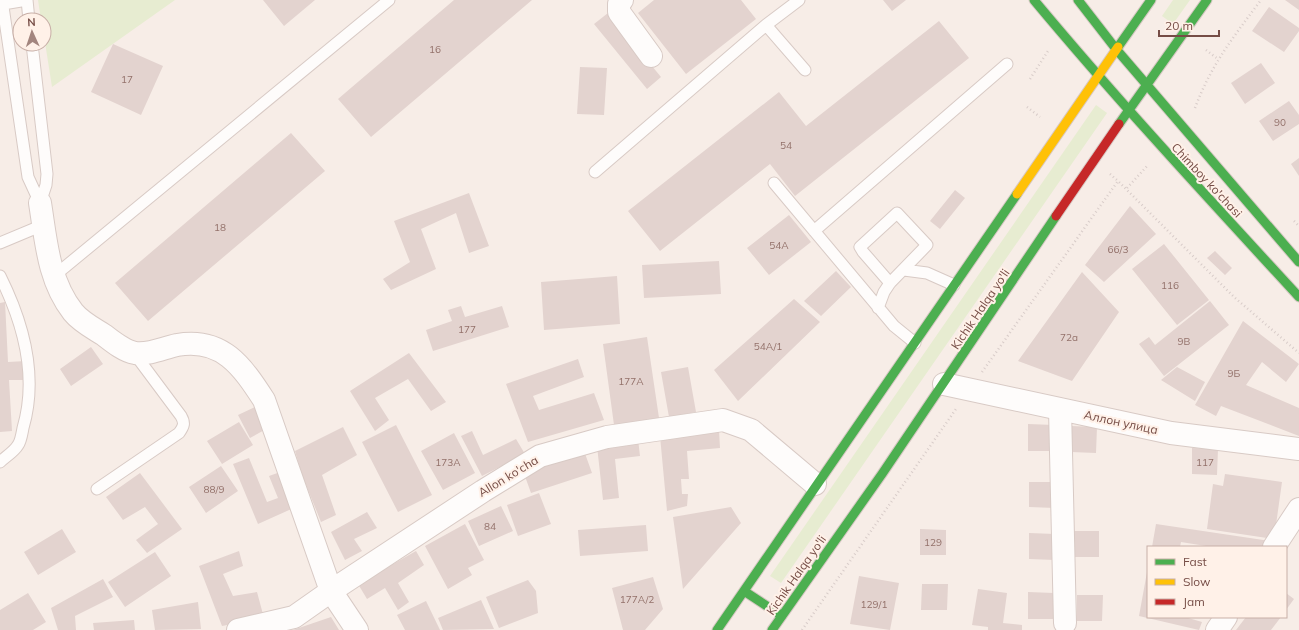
<svg xmlns="http://www.w3.org/2000/svg" width="1299" height="630" font-family="Mulish,sans-serif">
<style>
.green{fill:#e7ecd1}
.building{fill:#e3d3cf}
.lines{fill:none;stroke-linecap:round;stroke-linejoin:round}
.lane-casing{stroke:#d8cac5;stroke-width:13}
.street-casing{stroke:#d8cac5;stroke-width:24}
.fast-casing{stroke:#d7c8c4;stroke-width:11}
.slow-casing{stroke:#d7c8c4;stroke-width:11}
.jam-casing{stroke:#d7c8c4;stroke-width:11}
.path{stroke:#d8ccc9;stroke-width:2.5;stroke-dasharray:1 3;stroke-linecap:butt}
.lane{stroke:#fefcfb;stroke-width:11}
.street{stroke:#fefcfb;stroke-width:22}
.fast{stroke:#4caf50;stroke-width:9}
.slow{stroke:#ffc107;stroke-width:9}
.jam{stroke:#c62828;stroke-width:9}
.labels{text-anchor:middle;dominant-baseline:central;stroke-width:4;stroke-linejoin:round;paint-order:stroke}
.number-label{font-size:10px;fill:#93716a}
.street-label{font-size:12px;fill:#764d46;stroke:#fff1e8}
</style>
<rect width="100%" height="100%" fill="#f7ede7"/>
<!-- green -->
<path class="green" d="M38 0H175L52 87 44 36V20H41Z
M1173 0H1190L1173 24 1162 16Z
M1096 105 1107 113 781 583 770 576Z"/>
<!-- building -->
<path class="building" d="M263 0H315L284 26Z
M454 0H532L371 137 338 99Z
M654 0H741L756 19 686 74 638 13Z
M883 0H906L892 11Z
M1285 0H1299V10Z
M1269 7 1299 28V31L1284 52 1252 31Z
M608 13 661 77 647 89 594 24Z
M939 21 969 58 795 196 770 164 660 251 628 211 779 92 806 126Z
M113 44 163 66 141 115 91 92Z
M1261 63 1275 83 1245 104 1231 83Z
M580 67 607 68 604 115 577 114Z
M1289 101 1299 115V124L1273 141 1259 121Z
M291 133 325 171 148 321 115 283Z
M1299 158V176L1291 164Z
M955 190 965 198 940 229 930 221Z
M469 193 489 246 469 253 456 213 421 229 436 269 391 290 383 279 410 262 394 221Z
M1130 206 1156 234 1104 282 1085 265Z
M789 215 811 242 769 275 747 248Z
M1164 244 1209 300 1177 325 1132 269Z
M1215 251 1232 268 1225 275 1207 258Z
M719 261 721 294 644 298 642 265Z
M836 271 851 287 821 316 804 301Z
M1082 272 1119 312 1072 381 1018 361Z
M617 276 620 324 544 330 541 282Z
M794 299 820 322 738 401 714 370Z
M1210 301 1229 325 1164 376 1139 344 1149 337 1155 345Z
M5 302 8 362 26 361 27 380H9L12 431 0 432V303Z
M461 306 465 317 502 306 509 327 433 351 426 330 452 321 448 310Z
M1243 321 1299 364 1286 382 1262 362 1246 385 1299 408V436L1221 406 1216 416 1195 405Z
M647 337 659 418 614 425 603 344Z
M91 347 103 364 71 386 60 369Z
M409 353 446 402 431 411 408 379 375 398 389 420 375 431 350 391Z
M578 359 584 377 533 396 539 410 594 393 604 420 528 442 506 384Z
M688 367 696 412 669 417 661 372Z
M1177 367 1205 382 1195 401 1161 380Z
M257 406 268 428 250 438 238 415Z
M239 422 253 445 222 464 207 441Z
M1028 424 1054 425V451H1028Z
M396 425 432 495 398 512 362 442Z
M1071 426 1097 427 1096 453 1071 452Z
M343 427 357 455 322 475 336 515 321 522 302 475 295 451Z
M719 430 720 448 687 451 689 479H681L682 494H688L687 506 667 511 660 436Z
M472 431 483 455 516 439 525 454 482 476 461 436Z
M454 433 475 473 443 490 421 451Z
M638 439 640 456 615 459 619 498 603 500 597 446Z
M583 448 592 473 531 493 522 468Z
M1192 448 1218 449 1217 475 1192 474Z
M249 458 267 502 278 498 269 476 283 471 298 506 258 524 233 464Z
M221 466 238 491 206 513 189 487Z
M140 473 182 529 147 553 136 540 158 524 145 507 123 520 106 497Z
M1225 474 1282 482 1274 539 1207 529 1213 484 1223 486Z
M1029 482H1055V508L1029 507Z
M539 493 551 524 518 536 507 505Z
M501 506 513 531 479 546 468 521Z
M731 507 741 523 683 589 673 517Z
M367 512 377 528 354 539 362 551 345 560 331 532Z
M465 524 484 560 468 568 472 575 448 589 425 546Z
M1156 524 1270 541 1269 547H1212L1181 542 1180 547H1152Z
M646 525 648 551 580 556 578 530Z
M62 529 76 552 38 575 24 552Z
M920 529 946 530V555H920Z
M1073 531H1099V557H1073Z
M1029 533 1055 534V560L1029 559Z
M239 551 243 566 223 574 233 596 257 592 264 618 222 626 199 566Z
M416 551 424 565 398 583 409 602 398 610 385 588 367 599 358 584Z
M155 552 171 576 125 607 108 582Z
M1147 572 1148 617H1185L1202 622 1199 630 1139 616Z
M859 576 899 583 890 630 850 624Z
M653 577 663 609 645 630H623L612 588Z
M103 579 113 597 75 616 76 630H58L51 608Z
M528 580 536 591 538 613 499 628 486 597Z
M922 584H948L947 610H921Z
M978 589 1007 593 1003 623 1022 625V630H988V627L972 625Z
M1028 592 1054 593V619H1028Z
M28 593 46 622 33 630H0V610Z
M1286 593 1294 599 1286 610Z
M1077 595H1103L1102 621H1077Z
M481 600 494 629 443 630 438 618Z
M426 601 440 630H405L397 615Z
M198 602 201 629 155 630 152 610Z
M331 617 339 630H293Z
M1246 617H1281L1271 630H1236Z
M134 620 135 630H94L93 623Z"/>
<g class="lines">
<!-- lane casing -->
<g class="lane-casing">
<path id="lane" d="M2 0 28 177 40 203
M27 0 29 20
M799 0 766 25 805 70
M3 4 27 0
M32 44 47 174 46 185 40 203
M595 172 766 25
M774 183 894 326 915 343
M814 231 1007 64
M0 243 43 225
M904 270 927 273 954 285
M0 276C23 322 38 377 23 428 22 433 21 441 18 445 14 452 5 457 0 462
M54 276 389 0
M878 308 884 292 890 283 927 245 897 213 860 247 863 252 890 283
M97 489 179 433C184 426 185 423 181 416L134 353"/>
</g>
<!-- street casing -->
<g class="street-casing">
<path id="street" d="M622 0 619 4V12L651 56
M40 203C46 240 48 280 73 312 81 322 93 328 104 335 113 342 124 351 135 353 150 355 163 348 177 345 222 337 242 366 264 400L331 591 357 630
M944 384 1171 433 1299 449
M1060 409 1065 623
M1274 547 1299 509
M238 630 294 617 331 591 483 491 540 456 607 437 723 420 751 430 815 484
M1217 630 1226 617"/>
</g>
<!-- fast casing -->
<g class="fast-casing">
<path id="fast" d="M1034 0C1119 102 1209 199 1299 297
M1078 0 1116 49 1299 262
M1118 47 1151 0
M1119 124 1207 0
M744 591 782 616
M717 630 1017 194
M772 630 882 474 1056 216"/>
</g>
<!-- slow casing -->
<g class="slow-casing">
<path id="slow" d="M1017 194 1118 47"/>
</g>
<!-- jam casing -->
<g class="jam-casing">
<path id="jam" d="M1056 216 1119 124"/>
</g>
<!-- path -->
<path class="path" d="M1206 50 1218 59
M1030 79 1048 51
M1027 107 1040 117
M1195 108C1211 65 1234 36 1261 0
M1110 174 1118 181
M1127 188 1148 165
M1294 221 1299 226
M982 372 1118 181 1234 297 1299 353
M802 630 956 409"/>
<!-- lane -->
<use href="#lane" class="lane"/>
<!-- street -->
<use href="#street" class="street"/>
<!-- fast -->
<use href="#fast" class="fast"/>
<!-- slow -->
<use href="#slow" class="slow"/>
<!-- jam -->
<use href="#jam" class="jam"/>
</g>
<g class="labels">
<!-- number labels -->
<g class="number-label">
<text x="435" y="49">16</text>
<text x="127" y="79">17</text>
<text x="1280" y="122">90</text>
<text x="786" y="145">54</text>
<text x="220" y="227">18</text>
<text x="779" y="245">54A</text>
<text x="1118" y="249">66/3</text>
<text x="1170" y="285">116</text>
<text x="467" y="329">177</text>
<text x="1069" y="337">72a</text>
<text x="1184" y="341">9В</text>
<text x="768" y="346">54A/1</text>
<text x="1234" y="373">9Б</text>
<text x="631" y="381">177A</text>
<text x="448" y="462">173A</text>
<text x="1205" y="462">117</text>
<text x="214" y="489">88/9</text>
<text x="490" y="526">84</text>
<text x="933" y="542">129</text>
<text x="637" y="599">177A/2</text>
<text x="874" y="604">129/1</text>
</g>
<!-- street labels -->
<g class="street-label">
<text transform="translate(1207 180) rotate(47)">Chimboy ko'chasi</text>
<text transform="translate(980 309) rotate(-56)">Kichik Halqa yo'li</text>
<text transform="translate(1121 422) rotate(12)">Аллон улица</text>
<text transform="translate(508 476) rotate(-31)">Allon ko'cha</text>
<text transform="translate(796 575) rotate(-55)">Kichik Halqa yo'li</text>
</g>
</g>
<!-- legend -->
<rect x="1147" y="546" width="140" height="72" fill="#fff1e8" stroke="#c8afa7"/>
<rect x="1155" y="559" width="20" height="6" fill="#4caf50" stroke="#c8afa7"/>
<text x="1183" y="566" font-size="12" fill="#764d46">Fast</text>
<rect x="1155" y="579" width="20" height="6" fill="#ffc107" stroke="#c8afa7"/>
<text x="1183" y="586" font-size="12" fill="#764d46">Slow</text>
<rect x="1155" y="599" width="20" height="6" fill="#c62828" stroke="#c8afa7"/>
<text x="1183" y="606" font-size="12" fill="#764d46">Jam</text>
<!-- north arrow -->
<g transform="translate(32 32) rotate(357)"><circle r="19" fill="#fff1e8" stroke="#c8afa7"/>
<path d="M0-3L7 15L0 10L-7 15Z" fill="#a3857e"/>
<text y="-6" font-size="11" font-weight="bold" text-anchor="middle" fill="#764d46">N</text>
</g>
<!-- scale -->
<path d="M1159 30v6h60v-6" fill="none" stroke="#764d46" stroke-width="2"/>
<text x="1165" y="30" font-size="12" fill="#764d46" stroke="#fff1e8" stroke-width="3" paint-order="stroke">20 m</text>
</svg>
